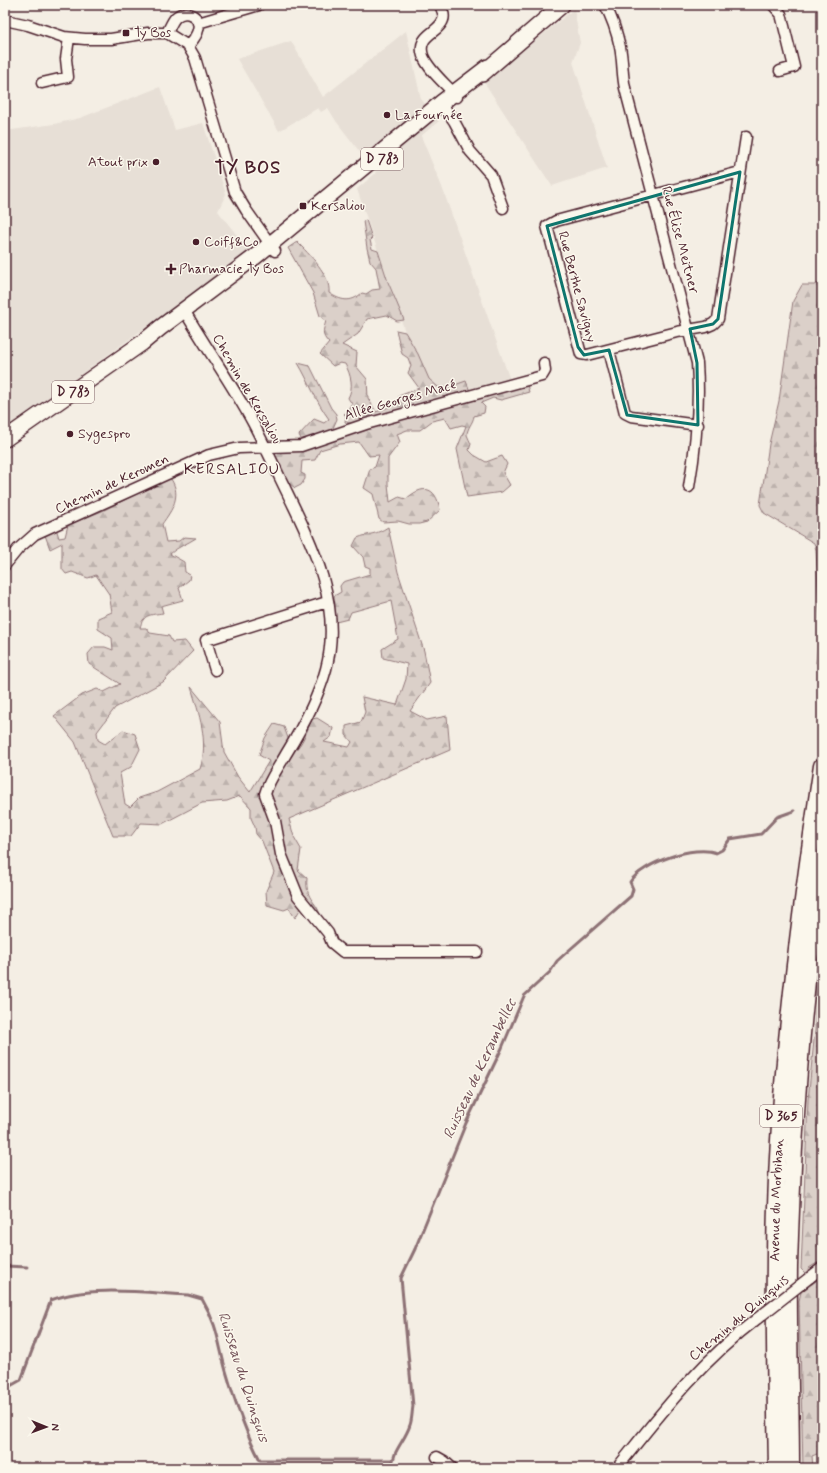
<svg xmlns="http://www.w3.org/2000/svg" width="827" height="1473" font-family="Mynerve,sans-serif">
<style>
.built{fill:#e7dfd6}
.forest{fill:url(#forest-firs);stroke:#92787a}
.lines{fill:none;stroke-linecap:round;stroke-linejoin:round}
.stream{stroke:#8d7174;stroke-width:3}
.minor-casing{stroke:#4a1f2b;stroke-width:13}
.primary-casing{stroke:#4a1f2b;stroke-width:18}
.trunk-casing{stroke:#4a1f2b;stroke-width:19}
.minor{stroke:#fbf7ec;stroke-width:10}
.primary{stroke:#fbf7ec;stroke-width:15}
.trunk{stroke:#fbf7ec;stroke-width:16}
.minor-bridge-casing{stroke:#4a1f2b;stroke-width:13;stroke-linecap:butt}
.minor-bridge{stroke:#fbf7ec;stroke-width:10}
.marked{fill:none;stroke:#0f766e;stroke-width:3;stroke-linejoin:round}
.poi-dot{fill:#4a1f2b;stroke:#fbf7ec;stroke-width:1.5}
.labels{text-anchor:middle;dominant-baseline:central;stroke-width:3;stroke-linejoin:round;paint-order:stroke}
.shield{fill:#fbf7ec;stroke:#7f6065;stroke-width:1}
.shield-label{font-size:13px;font-weight:bold;fill:#4a1f2b}
.poi-label{font-size:14px;fill:#4a1f2b;stroke:#fbf7ec;text-anchor:start}
.street-label{font-size:14px;fill:#4a1f2b;stroke:#fbf7ec}
.water-label{font-size:15px;font-style:italic;fill:#714f56;stroke:#fbf7ec}
.quarter-label{font-size:16px;letter-spacing:1px;fill:#4a1f2b;stroke:#fbf7ec}
.district-label{font-size:18px;font-weight:bold;letter-spacing:1px;fill:#4a1f2b;stroke:#fbf7ec}
</style>
<defs>
<pattern id="forest-firs" width="22" height="20" patternUnits="userSpaceOnUse"><rect width="22" height="20" fill="#dbd0c9"/><path d="M5 1l3.5 6h-7zM16 11l3.5 6h-7z" fill="#bdb2ad"/></pattern>
</defs>
<rect width="100%" height="100%" fill="#f4eee4"/>
<filter id="ink" filterUnits="userSpaceOnUse"><feTurbulence type="fractalNoise" baseFrequency=".025" numOctaves="2"/><feDisplacementMap in="SourceGraphic" scale="8" xChannelSelector="R" yChannelSelector="G"/><feConvolveMatrix kernelMatrix="1 2 1 2 8 2 1 2 1" color-interpolation-filters="sRGB"/></filter>
<g filter="url(#ink)">
<!-- built -->
<path class="built" d="M574 9 580 43 573 62 607 168 552 186 484 82Z
M406 31 421 99 439 121 421 136 442 187 510 380 429 403 357 189 376 173 336 121 328 108 321 112 318 108 279 131 237 59 291 41 323 97Z
M160 87 175 130 203 123 226 194 218 211 250 252 5 429V131L54 124 80 118Z"/>
<!-- forest -->
<path class="forest" d="M366 220 372 238 370 240 372 249 378 251 388 282 404 320 397 321 387 315 367 319 358 334 342 345 357 352 356 366 367 379 368 398 376 412 399 403V396L419 388 408 373 411 366 408 358 402 354 396 330 405 332 418 354 429 379 438 387 446 388 466 381 471 394 527 385 529 392 501 400 493 398 481 403 485 407 484 413 474 416C473 423 467 428 467 435 468 438 470 441 471 444L469 450 474 455 486 462 502 456 507 464 503 473 510 485 502 492 467 497 457 449 466 426 462 425 451 428 445 418 432 421 420 430H407L397 434 400 442 388 458V484L390 502 399 497 406 499C423 484 436 486 440 510L427 522 419 524H409L398 521 383 522 379 519 373 494 364 488 370 469 375 467 379 455 369 456 359 442 340 444 320 450 315 460 302 461 301 473 305 475V479L301 485 295 488 290 484 272 454 275 451 302 441 299 435 314 419 324 423 329 419C316 402 309 381 298 363L310 366 331 408 336 414 337 419 333 428 336 431 354 424 345 422 346 415 344 414 349 411 352 404 348 398C354 387 351 375 345 364L340 363 333 366 320 354 329 343C321 335 323 331 326 321L320 316 313 293 288 248 297 242C309 254 331 275 329 293 341 301 351 303 362 293L366 294 372 290 380 289 376 268 370 261 367 248 363 221Z
M822 282V664L816 663 820 624 816 550 814 543 764 513 760 505 769 444 779 401 793 301 802 285H814Z
M167 479H171C182 496 172 510 162 524L166 542 179 541 184 537 196 538C187 544 177 547 170 554L184 562 185 572 190 575 189 580 179 588 183 600 161 606 163 613C150 615 143 614 140 628H146L150 633 169 636 172 642 185 641 193 651 163 682 115 708 97 732 98 740 105 744 123 730 135 734 140 749 131 767 120 773 125 804 130 807 139 798 157 792 200 769C209 741 199 714 191 687L220 722 224 752 238 777 250 792 269 761 259 755 265 738 274 724 284 727 293 752C303 745 307 730 312 719L317 718 333 728 331 737 324 742 349 747 352 742 346 735V726L361 722 365 712 362 697 397 705 406 679 407 664 383 658 382 649 398 639 391 601 351 612 348 619 336 622 334 596 341 592 340 586 343 582 370 574V568L365 566 363 557 353 546 357 538C370 533 376 535 388 527L398 572 424 651 430 683 410 711 427 720 447 716 450 750 289 819 294 837 301 849 298 870 307 878C305 902 318 900 321 919L301 908 295 918 289 908 284 910 267 905 266 891 274 872 262 841 256 834 255 827 251 818V808L240 796 227 801 202 803 162 824 141 823 131 836H113L75 742 54 716 82 695 97 689 104 692 120 684 89 664 88 654 94 647H105L113 650 112 638 98 629V618L112 612 109 594 96 575 88 578 72 572 66 574 62 569V543L50 549 45 535 56 528 59 538 65 537 68 525 102 511Z
M822 955V1260L809 1268 806 1274 801 1269 808 1100 815 1030 816 992Z
M819 1279 822 1283V1452L812 1456 813 1468H803L799 1301 801 1292Z"/>
<g class="lines">
<!-- stream -->
<path class="stream" d="M5 1266 27 1267
M5 1389 21 1380 51 1300C90 1285 147 1293 188 1295L202 1299C218 1326 218 1343 226 1371 235 1402 245 1431 260 1460H392
M392 1468C392 1451 405 1441 410 1425 412 1420 412 1412 413 1406L401 1278 415 1249 466 1123 502 1048 524 996 550 972 557 961 567 952 631 896 633 889 630 882C642 863 696 844 716 853L722 850 730 839 761 834 777 817 794 811"/>
<!-- minor casing -->
<g class="minor-casing">
<path id="minor" d="M440 5C442 10 445 15 443 20 439 33 416 35 423 56 429 71 447 85 457 97
M605 5C612 18 617 33 620 47 623 61 622 75 625 88L697 363C700 405 696 446 689 487
M773 5 781 14 794 67 780 71
M5 20 28 25 64 37 85 39H111L148 33H167L188 46 195 58 235 192 246 210 275 251
M198 23 259 5
M167 33C170 27 172 21 176 17 186 8 202 17 198 30 197 36 192 41 188 46
M42 83 68 77 66 59 69 38
M441 103 454 121 470 151 491 175 503 208
M740 172 556 221 547 226 581 354 587 355 677 332 706 327 713 324 718 319 746 137
M184 310C206 348 232 384 253 423 263 442 272 461 281 480 309 538 344 602 326 669 318 699 302 728 286 754 279 767 269 779 265 794L275 821 281 854 298 896 328 933 332 943 343 952H477
M609 350 625 413 631 416 698 425
M5 565 18 549 35 534 209 455 239 448 301 446 366 424 542 376 545 371 544 363
M215 670 206 640 327 602
M809 1278 822 1268
M437 1457 444 1461 452 1468
M617 1468C662 1412 700 1362 758 1318"/>
</g>
<!-- primary casing -->
<g class="primary-casing">
<path id="primary" d="M482 74 562 5
M5 439 142 343 160 328 256 256 441 103 488 67"/>
</g>
<!-- trunk casing -->
<g class="trunk-casing">
<g id="trunk">
<path id="s1" d="M777 1468C775 1354 772 1239 780 1125 788 1004 804 885 822 766"/>
<path d="M791 1468C791 1401 788 1333 789 1266 793 1131 802 995 822 861"/>
</g>
</g>
<!-- minor -->
<use href="#minor" class="minor"/>
<!-- primary -->
<use href="#primary" class="primary"/>
<!-- trunk -->
<use href="#trunk" class="trunk"/>
<!-- minor-bridge casing -->
<g class="minor-bridge-casing">
<path id="minor-bridge" d="M758 1318 809 1278"/>
</g>
<!-- minor-bridge -->
<use href="#minor-bridge" class="minor-bridge"/>
</g>
</g>
<!-- marked area -->
<path class="marked" d="M740 172 718 319 713 324 690 329 697 363 698 425 627 415 609 350 584 355 578 347 547 226Z"/>
<!-- markers -->
<g class="poi-dot">
<rect x="122" y="29" width="8" height="8" rx="2"/>
<circle cx="387" cy="115" r="4"/>
<circle cx="156" cy="162" r="4"/>
<rect x="299" y="202" width="8" height="8" rx="2"/>
<circle cx="196" cy="242" r="4"/>
<path d="M169 263h4v4h4v4h-4v4h-4v-4h-4v-4h4z"/>
<circle cx="70" cy="434" r="4"/>
</g>
<g class="labels">
<!-- shield labels -->
<g class="shield">
<rect x="361" y="148" width="42" height="22" rx="3"/>
<rect x="52" y="381" width="42" height="22" rx="3"/>
<rect x="760" y="1105" width="42" height="22" rx="3"/>
</g>
<g class="shield-label">
<text x="382" y="159">D 783</text>
<text x="73" y="392">D 783</text>
<text x="781" y="1116">D 365</text>
</g>
<!-- poi labels -->
<g class="poi-label">
<text x="134" y="33">Ty Bos</text>
<text x="395" y="115">La Fournée</text>
<text x="148" y="162" text-anchor="end">Atout prix</text>
<text x="311" y="206">Kersaliou</text>
<text x="204" y="242">Coiff&amp;Co</text>
<text x="179" y="269">Pharmacie Ty Bos</text>
<text x="78" y="434">Sygespro</text>
</g>
<!-- street labels -->
<g class="street-label">
<text transform="translate(680 240) rotate(75)">Rue Élise Meitner</text>
<text transform="translate(577 287) rotate(75)">Rue Berthe Savigny</text>
<text transform="translate(247 389) rotate(60)">Chemin de Kersaliou</text>
<text transform="translate(400 400) rotate(-16)">Allée Georges Macé</text>
<text transform="translate(112 484) rotate(-25)">Chemin de Keromen</text>
<text stroke="none"><textPath href="#s1" startOffset="268">Avenue du Morbihan</textPath></text>
<text transform="translate(739 1318) rotate(-40)">Chemin du Quinquis</text>
</g>
<!-- water labels -->
<g class="water-label">
<text transform="translate(480 1069) rotate(-65)">Ruisseau de Kerambellec</text>
<text transform="translate(243 1377) rotate(72)">Ruisseau du Quinquis</text>
</g>
<!-- quarter labels -->
<g class="quarter-label">
<text x="232" y="469">KERSALIOU</text>
</g>
<!-- district labels -->
<g class="district-label">
<text x="248" y="168">TY BOS</text>
</g>
</g>
<!-- margin -->
<rect width="827" height="1473" fill="none" stroke="#fbf7ec" stroke-width="20"/>
<rect x="10" y="10" width="807" height="1453" fill="none" stroke="#4a1f2b" stroke-width="1.5" filter="url(#ink)"/>
<!-- north arrow -->
<g transform="translate(46 1427) rotate(91)" stroke="#fbf7ec" stroke-width="3" paint-order="stroke">
<path d="M0-3L7 15L0 10L-7 15Z" fill="#4a1f2b"/>
<text y="-6" font-size="11" font-weight="bold" text-anchor="middle" fill="#4a1f2b">N</text>
</g>
</svg>
